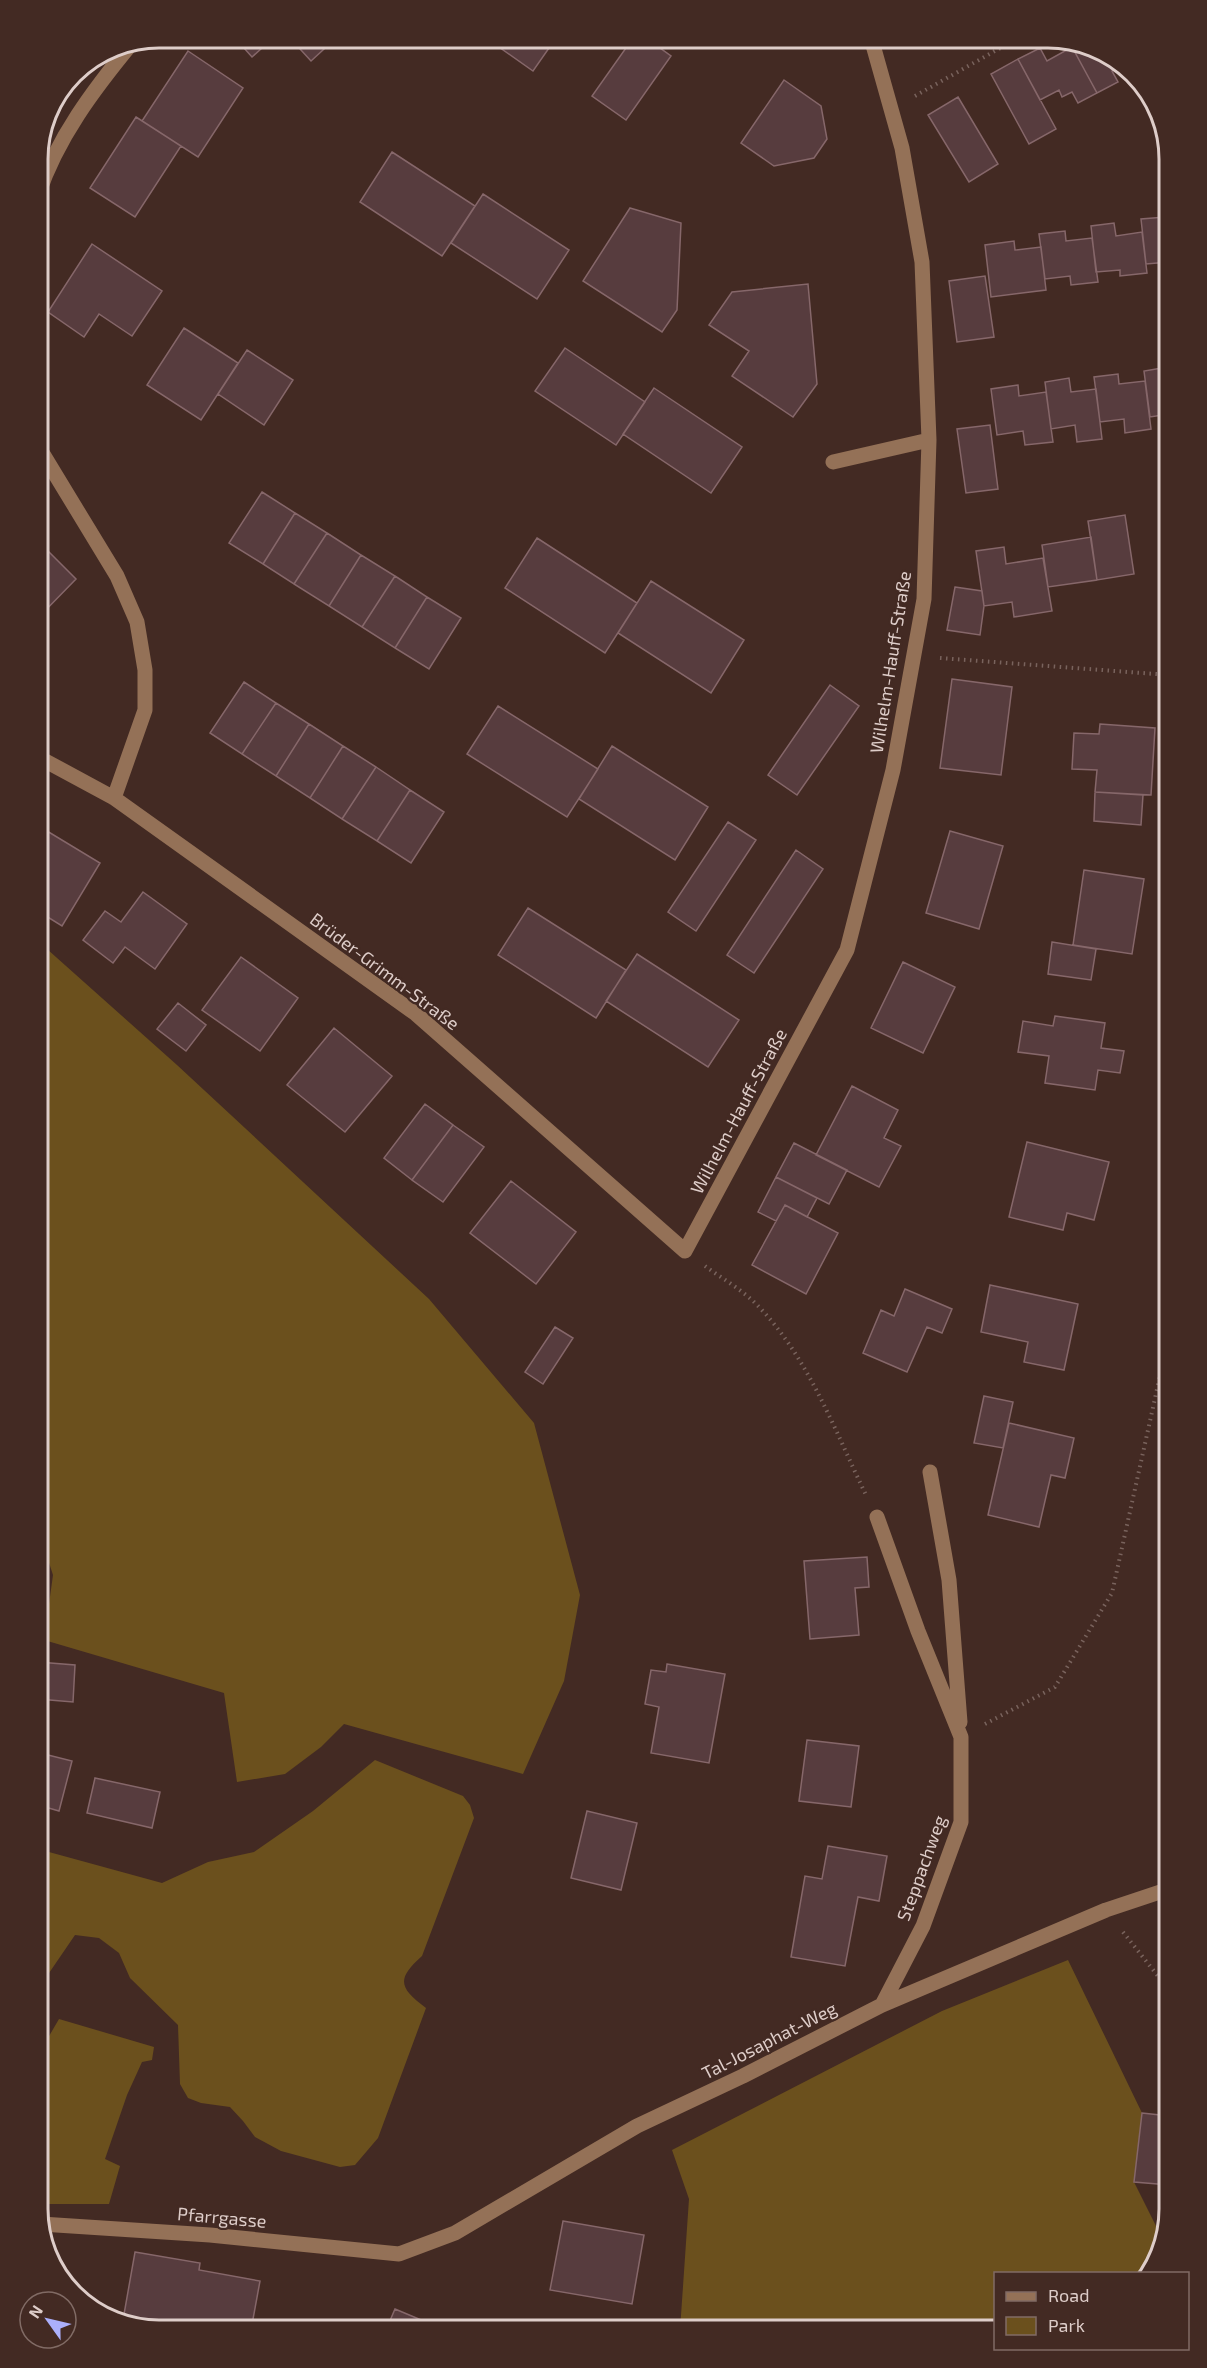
<svg xmlns="http://www.w3.org/2000/svg" width="1207" height="2368" font-family="'Exo 2',sans-serif">
<style>
.green{fill:#6b501d}
.building{fill:#573c3e;stroke:#86676a;stroke-width:1.5}
.lines{fill:none;stroke-linecap:round;stroke-linejoin:round}
.path{stroke:#79635d;stroke-width:4;stroke-dasharray:1.5 4.5;stroke-linecap:butt}
.minor{stroke:#947157;stroke-width:15}
.labels{text-anchor:middle;dominant-baseline:central;stroke-width:4.5;stroke-linejoin:round;paint-order:stroke}
.street-label{font-size:18px;fill:#decdc9;stroke:#432a23}
.rim{fill:none;stroke:#decdc9;stroke-width:3}
</style>
<rect width="100%" height="100%" fill="#432a23"/>
<!-- green -->
<path class="green" d="M38 941 177 1065 429 1299 534 1423 580 1595 564 1681 523 1774 344 1724 321 1747 285 1774 237 1782 224 1693 44 1640 53 1575 38 1529Z
M375 1760 463 1796 470 1805 474 1818 422 1956C396 1979 399 1988 426 2008L378 2138 355 2165 340 2167 281 2151 255 2137 243 2121 230 2107 201 2103 188 2098 180 2084 178 2025 130 1978 119 1953 99 1938 75 1935 47 1976 38 1973V1849L162 1883 208 1862 254 1852 313 1811Z
M1068 1960 1142 2113 1134 2182 1161 2236 1150 2273 996 2274 995 2330H680L689 2199 672 2150 942 2011Z
M59 2019 154 2047 152 2060 142 2062 127 2095 105 2159 120 2166 109 2204H38V2055Z"/>
<!-- building -->
<path class="building" d="M235 38H273L252 57Z
M290 38H336L311 61Z
M491 38H556L533 71 489 40Z
M633 38H646L671 56 626 120 592 96Z
M1070 43 1122 62 1124 65 1112 71 1118 82 1097 93Z
M1072 47 1097 93 1078 103 1072 92 1062 97 1059 90 1040 100 1018 59 1040 48 1047 61Z
M188 51 243 88 198 157 142 121Z
M1018 59 1056 129 1029 144 991 74Z
M784 80 821 106 827 139 814 158 774 166 741 143Z
M958 97 998 164 969 182 928 115Z
M136 117 181 146 135 217 90 188Z
M392 152 475 206 442 256 360 202Z
M483 194 569 250 537 299 451 243Z
M630 208 681 223 677 310 662 332 583 281Z
M1165 217 1167 229 1169 228V262L1146 264 1141 219Z
M1114 223 1116 236 1142 232 1147 273 1120 276V270L1096 272 1091 226Z
M1065 231 1066 241 1092 238 1098 282 1071 285 1070 276 1045 279 1039 234Z
M1014 241 1015 250 1041 247 1046 290 991 297 985 245Z
M92 244 162 291 132 336 99 314 84 337 48 312Z
M985 276 994 337 957 342 949 281Z
M808 284 817 384 793 417 732 376 749 351 709 325 732 292Z
M184 328 238 363 201 420 147 385Z
M565 348 645 402 616 445 535 391Z
M247 350 293 380 264 425 218 394Z
M1168 367 1169 414 1150 417 1144 371Z
M1118 374 1119 384 1145 381 1151 429 1125 433 1124 419 1100 422 1094 377Z
M1069 378 1071 392 1096 389 1102 439 1077 442 1075 425 1051 429 1045 382Z
M1018 385 1019 396 1046 392 1053 442 1025 445 1023 431 997 435 991 389Z
M654 388 742 447 711 493 623 434Z
M990 425 998 489 966 493 957 429Z
M262 492 295 513 263 564 229 543Z
M295 513 327 533 294 584 263 564Z
M1125 515 1134 574 1097 580 1088 521Z
M327 533 361 555 329 606 294 584Z
M1091 537 1097 580 1048 587 1042 545Z
M537 538 637 603 605 653 505 588Z
M38 541 76 579 38 618Z
M1004 547 1006 564 1043 558 1052 611 1014 617 1012 602 984 606 976 551Z
M361 555 395 576 362 627 329 606Z
M395 576 427 597 395 648 362 627Z
M651 581 744 640 711 693 618 633Z
M955 587 982 591 984 606 980 635 947 630Z
M427 597 461 618 429 669 395 648Z
M952 679 1012 687 1001 775 940 768Z
M244 682 276 703 242 754 210 733Z
M830 685 859 706 797 795 768 775Z
M276 703 309 724 276 776 242 754Z
M498 706 598 769 567 817 467 754Z
M309 724 343 746 310 798 276 776Z
M1100 724 1155 728 1151 795 1095 792 1097 770 1072 769 1074 733 1099 734Z
M343 746 376 767 342 819 310 798Z
M612 746 708 807 675 860 579 799Z
M376 767 410 790 377 841 342 819Z
M410 790 444 812 411 863 377 841Z
M1095 792 1143 795 1141 825 1094 821Z
M728 822 756 840 696 931 668 912Z
M42 828 100 863 62 926 38 911V834Z
M950 831 1003 846 979 929 926 913Z
M796 850 823 869 754 973 727 955Z
M1084 870 1144 879 1132 954 1073 945Z
M143 892 187 924 155 969 125 947 113 963 83 940 105 911 121 922Z
M528 908 626 970 596 1018 498 955Z
M1052 942 1096 949 1091 980 1048 974Z
M637 954 739 1020 708 1067 606 1001Z
M241 957 298 998 260 1051 202 1010Z
M903 962 955 987 923 1053 871 1028Z
M178 1003 206 1025 186 1051 157 1029Z
M1055 1016 1105 1023 1101 1048 1124 1051 1120 1073 1098 1070 1095 1090 1045 1083 1049 1056 1018 1052 1023 1021 1053 1026Z
M334 1028 392 1076 345 1132 287 1085Z
M852 1086 898 1110 884 1138 901 1146 879 1187 816 1155Z
M425 1104 453 1125 412 1180 384 1158Z
M453 1125 484 1147 443 1202 412 1180Z
M1027 1142 1109 1162 1094 1220 1067 1213 1063 1230 1009 1217Z
M794 1143 847 1170 829 1204 776 1177Z
M776 1177 817 1198 807 1217 785 1205 776 1221 758 1212Z
M511 1181 576 1232 536 1284 470 1233Z
M785 1205 838 1233 806 1294 752 1265Z
M990 1285 1078 1304 1064 1370 1024 1362 1028 1342 981 1332Z
M905 1289 952 1309 942 1333 927 1327 907 1372 863 1353 881 1310 894 1316Z
M555 1327 573 1338 543 1384 525 1372Z
M984 1396 1013 1402 1003 1448 974 1443Z
M1009 1423 1074 1438 1065 1478 1051 1475 1039 1527 988 1515Z
M867 1557 869 1587 855 1588 859 1635 810 1639 804 1561Z
M38 1662 75 1665 73 1702 38 1699Z
M667 1664 725 1674 709 1763 651 1753 659 1707 645 1704 651 1670 666 1672Z
M807 1740 859 1746 851 1807 799 1801Z
M44 1754 72 1761 59 1811 38 1805V1780Z
M95 1778 160 1792 152 1828 87 1813Z
M587 1811 637 1823 621 1890 571 1878Z
M828 1846 887 1856 879 1901 858 1897 845 1966 791 1957 805 1876 822 1879Z
M1142 2113 1169 2116V2185L1134 2182Z
M563 2221 644 2235 632 2304 550 2290Z
M135 2252 200 2263 199 2270 260 2281 251 2330H151L123 2320Z
M395 2309 445 2330H386Z"/>
<g class="lines">
<!-- path -->
<path class="path" d="M915 96 1018 38
M940 658 1169 675
M705 1266C720 1277 739 1288 753 1301 807 1353 834 1429 866 1495
M985 1724 1055 1687 1112 1593 1169 1335
M1123 1932 1169 1990
M38 2091 46 2051 38 2038"/>
<!-- minor -->
<path class="minor" d="M38 195C57 138 94 89 132 43
M38 446 117 576 137 622 145 670V710L114 798
M833 462 929 440
M38 757 114 798 416 1014 685 1251 847 950 893 770 924 599 929 440 922 262 902 148 871 38
M930 1472 949 1580 960 1722
M877 1517 918 1631 961 1737V1822L923 1926 882 2005
M41 2224 210 2235 399 2254 455 2233 637 2126 743 2076 882 2005 1106 1910 1169 1889"/>
</g>
<g class="labels">
<!-- street labels -->
<g class="street-label">
<text transform="translate(890 662) rotate(-81)">Wilhelm-Hauff-Straße</text>
<text transform="translate(385 971) rotate(37)">Brüder-Grimm-Straße</text>
<text transform="translate(738 1111) rotate(-62)">Wilhelm-Hauff-Straße</text>
<text transform="translate(921 1868) rotate(-70)">Steppachweg</text>
<text transform="translate(769 2040) rotate(-27)">Tal-Josaphat-Weg</text>
<text transform="translate(222 2217) rotate(5)">Pfarrgasse</text>
</g>
</g>
<!-- crop -->
<path d="M0 0H1207V2368H0ZM159 48H1048A111 111 0 0 1 1159 159V2209A111 111 0 0 1 1048 2320H159A111 111 0 0 1 48 2209V159A111 111 0 0 1 159 48Z" fill="#432a23" fill-rule="evenodd"/>
<path class="rim" d="M159 48H1048A111 111 0 0 1 1159 159V2209A111 111 0 0 1 1048 2320H159A111 111 0 0 1 48 2209V159A111 111 0 0 1 159 48Z"/>
<!-- legend -->
<rect x="994" y="2272" width="195" height="78" fill="#432a23" stroke="#816b65" stroke-width="1.5"/>
<rect x="1006" y="2292" width="30" height="9" fill="#947157" stroke="#816b65" stroke-width="1.5"/>
<text x="1048" y="2302" font-size="18" fill="#decdc9">Road</text>
<rect x="1006" y="2317" width="30" height="18" fill="#6b501d" stroke="#816b65" stroke-width="1.5"/>
<text x="1048" y="2332" font-size="18" fill="#decdc9">Park</text>
<!-- north arrow -->
<g transform="translate(48 2320) rotate(304)"><circle r="28" fill="#432a23" stroke="#816b65" stroke-width="1.5"/>
<path d="M0-4.5L10 22L0 15L-10 22Z" fill="#abaffb"/>
<text y="-9" font-size="16" font-weight="bold" text-anchor="middle" fill="#decdc9">N</text>
</g>
</svg>
